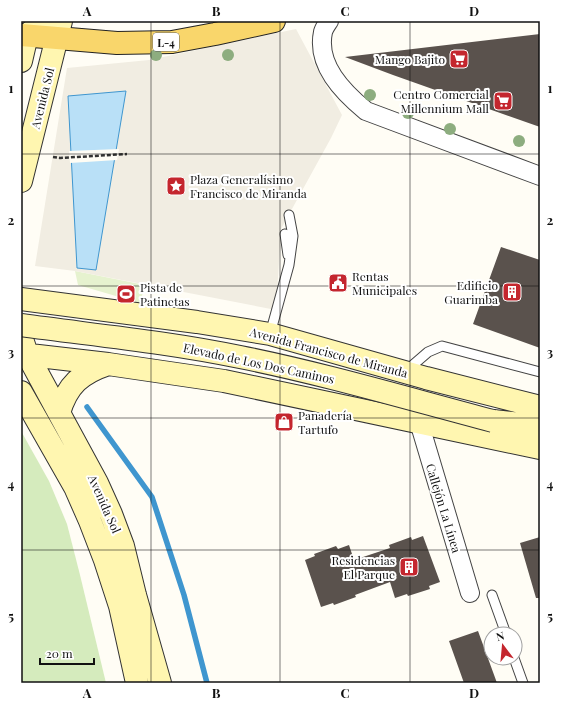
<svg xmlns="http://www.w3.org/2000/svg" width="561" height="704" font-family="'Playfair Display',serif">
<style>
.green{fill:#d5ebbd}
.pitch{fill:#e6f2cf}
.plaza{fill:#f1ede2}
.water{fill:#b9e0f7;stroke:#3f96cf}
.pier{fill:#fffdf5}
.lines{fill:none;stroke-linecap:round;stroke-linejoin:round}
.stream{stroke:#3f96cf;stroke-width:5.5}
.building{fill:#5a524d}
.lane-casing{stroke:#444;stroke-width:11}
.street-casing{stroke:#444;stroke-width:20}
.secondary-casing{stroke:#333;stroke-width:24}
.primary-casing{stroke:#222;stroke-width:24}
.path{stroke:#333;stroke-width:2.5;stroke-dasharray:4 2;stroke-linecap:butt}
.lane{stroke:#fff;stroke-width:9}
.street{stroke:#fff;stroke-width:18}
.secondary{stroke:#fff6b0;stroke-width:22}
.primary{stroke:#f9d66b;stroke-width:22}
.secondary-bridge-casing{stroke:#333;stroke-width:24;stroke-linecap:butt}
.secondary-bridge{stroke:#fff6b0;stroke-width:22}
.tree{fill:#8dad7f}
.grid{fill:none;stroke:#111;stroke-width:1;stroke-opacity:0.55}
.labels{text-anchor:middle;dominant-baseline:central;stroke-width:4;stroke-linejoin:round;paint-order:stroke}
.shield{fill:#fff;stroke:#585858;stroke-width:1}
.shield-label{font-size:11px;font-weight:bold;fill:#111}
.poi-label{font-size:12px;fill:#111;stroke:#fff;text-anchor:end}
.street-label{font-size:12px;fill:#111;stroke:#fff}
.neatline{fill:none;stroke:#111;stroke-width:1.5}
.grid-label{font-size:13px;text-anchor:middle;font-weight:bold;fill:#111}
</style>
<rect width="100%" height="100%" fill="#fffdf5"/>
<!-- green -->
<path class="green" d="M21 431 49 481 67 524 80 575 106 683H21Z"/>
<!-- pitch -->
<path class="pitch" d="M479 21H528V22H479Z
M75 271 145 285 140 303 78 285Z"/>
<!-- plaza -->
<path class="plaza" d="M296 29 342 115 331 138 281 229 276 310 75 271 35 266 67 68 149 60Z"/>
<!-- water -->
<path class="water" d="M126 91 96 270 77 268 68 96Z"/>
<!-- pier -->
<path class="pier" d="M119 149 117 160 70 163 69 151Z"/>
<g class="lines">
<!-- stream -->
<path class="stream" d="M87 407 152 497 184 595 207 683"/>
</g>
<!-- building -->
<path class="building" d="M540 34V127L393 75 345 57Z
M501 247 540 260V348L473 324Z
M423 536 440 582 429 586 430 589 408 596 407 594 395 598 390 582 355 595 356 597 334 605 333 603 321 607 305 560 315 556 314 554 336 546 338 549 349 545 354 560 390 548 389 545 411 537 412 540Z
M540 537V598H536L520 543Z
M478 631 497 683H464L449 641Z"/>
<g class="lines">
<!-- lane casing -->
<g class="lane-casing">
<path id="lane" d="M285 234 288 255
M270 334 289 265 293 236 289 215
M406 371 428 352 442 346 540 372
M492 595 506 634
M514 658 523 683"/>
</g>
<!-- street casing -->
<g class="street-casing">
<path id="street" d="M329 21C327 24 324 28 323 32 316 65 343 92 366 111L540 176
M419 422 470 593"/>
</g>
<!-- secondary casing -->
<g class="secondary-casing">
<path id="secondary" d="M21 61 27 35 44 21
M21 181 61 21
M21 299 197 322 270 334 426 378 540 407
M21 336 27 354 97 483 111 514 123 546 135 595 160 683
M21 354 108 364 224 381 540 448
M21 392 75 487 90 521 105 560 120 606 137 683
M59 413C67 385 81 373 108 364
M493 421 540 426"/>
</g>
<!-- primary casing -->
<g class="primary-casing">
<path id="primary" d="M21 35 117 43 172 42 215 34 274 21"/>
</g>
<!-- path -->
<path class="path" d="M53 157 60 158 127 154"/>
<!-- lane -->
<use href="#lane" class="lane"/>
<!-- street -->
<use href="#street" class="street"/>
<!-- secondary -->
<use href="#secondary" class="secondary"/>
<!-- primary -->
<use href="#primary" class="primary"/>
<!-- secondary-bridge casing -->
<g class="secondary-bridge-casing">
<path id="secondary-bridge" d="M21 325C94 335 168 342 240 357 325 374 409 399 493 421"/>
</g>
<!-- secondary-bridge -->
<use href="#secondary-bridge" class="secondary-bridge"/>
</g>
<!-- trees -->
<g class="tree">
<circle cx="156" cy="55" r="6"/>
<circle cx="228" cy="55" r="6"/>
<circle cx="370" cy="95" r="6"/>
<circle cx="408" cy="113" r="6"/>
<circle cx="450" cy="129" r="6"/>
<circle cx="519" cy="141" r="6"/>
</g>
<!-- grid -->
<path class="grid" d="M151 21V683M280 21V683M410 21V683M21 154H540M21 286H540M21 418H540M21 550H540"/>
<!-- icons -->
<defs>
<g id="supermarket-square" transform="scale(1)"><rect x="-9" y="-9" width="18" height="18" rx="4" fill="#c4262e" stroke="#fff"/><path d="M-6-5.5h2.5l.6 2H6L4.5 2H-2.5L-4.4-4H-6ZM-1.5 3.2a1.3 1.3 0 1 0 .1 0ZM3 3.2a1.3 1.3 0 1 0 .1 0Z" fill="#fff"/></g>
<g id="sight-square" transform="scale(1)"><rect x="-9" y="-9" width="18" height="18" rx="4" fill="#c4262e" stroke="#fff"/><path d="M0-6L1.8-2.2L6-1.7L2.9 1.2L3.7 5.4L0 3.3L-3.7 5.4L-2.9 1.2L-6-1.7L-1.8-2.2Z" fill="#fff"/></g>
<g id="civic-square" transform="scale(1)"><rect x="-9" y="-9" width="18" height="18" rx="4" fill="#c4262e" stroke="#fff"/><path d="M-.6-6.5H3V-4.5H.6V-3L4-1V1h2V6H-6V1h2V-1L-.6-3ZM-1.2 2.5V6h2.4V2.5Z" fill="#fff"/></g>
<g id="building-square" transform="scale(1)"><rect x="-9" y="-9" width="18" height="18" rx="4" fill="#c4262e" stroke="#fff"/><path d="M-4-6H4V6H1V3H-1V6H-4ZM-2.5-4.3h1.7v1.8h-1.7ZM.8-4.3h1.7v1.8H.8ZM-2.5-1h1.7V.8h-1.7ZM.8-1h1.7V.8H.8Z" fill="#fff"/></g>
<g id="stadium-square" transform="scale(1)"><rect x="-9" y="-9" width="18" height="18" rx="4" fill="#c4262e" stroke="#fff"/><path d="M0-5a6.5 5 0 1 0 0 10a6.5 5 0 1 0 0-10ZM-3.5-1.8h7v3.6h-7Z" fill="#fff"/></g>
<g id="shop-square" transform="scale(1)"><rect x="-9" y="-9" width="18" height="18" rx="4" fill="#c4262e" stroke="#fff"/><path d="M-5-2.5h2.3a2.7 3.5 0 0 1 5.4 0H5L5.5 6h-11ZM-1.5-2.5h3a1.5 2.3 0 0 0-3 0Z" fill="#fff"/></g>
</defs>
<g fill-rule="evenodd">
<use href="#supermarket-square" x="459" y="59"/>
<use href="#supermarket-square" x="503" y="101"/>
<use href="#sight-square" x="176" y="186"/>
<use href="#civic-square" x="338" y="283"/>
<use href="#building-square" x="512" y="292"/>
<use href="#stadium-square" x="126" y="294"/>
<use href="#shop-square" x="284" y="422"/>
<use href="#building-square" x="409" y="567"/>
</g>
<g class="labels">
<!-- shield labels -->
<rect class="shield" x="153" y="33" width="26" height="18" rx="3"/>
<g class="shield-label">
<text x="166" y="42">L-4</text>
</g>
<!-- poi labels -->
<g class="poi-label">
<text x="445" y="59">Mango Bajito</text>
<text x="489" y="94">Centro Comercial<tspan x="489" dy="14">Millennium Mall</tspan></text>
<text x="190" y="179" text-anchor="start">Plaza Generalísimo<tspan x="190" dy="14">Francisco de Miranda</tspan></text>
<text x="352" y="276" text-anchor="start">Rentas<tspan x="352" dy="14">Municipales</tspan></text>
<text x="498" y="285">Edificio<tspan x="498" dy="14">Guarimba</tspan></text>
<text x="140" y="287" text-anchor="start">Pista de<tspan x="140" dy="14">Patinetas</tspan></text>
<text x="298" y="415" text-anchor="start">Panadería<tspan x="298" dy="14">Tartufo</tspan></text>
<text x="395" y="560">Residencias<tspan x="395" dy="14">El Parque</tspan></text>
</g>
<!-- street labels -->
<g class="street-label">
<text transform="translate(42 98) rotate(-76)">Avenida Sol</text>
<text transform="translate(329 352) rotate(15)">Avenida Francisco de Miranda</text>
<text transform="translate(259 363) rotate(12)">Elevado de Los Dos Caminos</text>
<text transform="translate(105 504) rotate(66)">Avenida Sol</text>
<text transform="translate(444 508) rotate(73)">Callejón La Línea</text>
</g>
</g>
<!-- border -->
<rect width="561" height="704" fill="none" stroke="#ffffff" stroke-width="44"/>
<!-- north arrow -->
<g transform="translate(503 646) rotate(344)"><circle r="19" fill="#ffffff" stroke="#a0a0a0"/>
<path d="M0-3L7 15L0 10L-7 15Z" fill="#c4262e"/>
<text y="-6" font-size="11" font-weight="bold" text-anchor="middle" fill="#111111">N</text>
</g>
<!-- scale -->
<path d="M40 658v6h54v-6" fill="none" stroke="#111111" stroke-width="2"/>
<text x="46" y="658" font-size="12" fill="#111111" stroke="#ffffff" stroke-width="3" paint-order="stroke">20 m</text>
<rect x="22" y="22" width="517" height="660" class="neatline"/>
<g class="grid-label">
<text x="87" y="16">A</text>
<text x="216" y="16">B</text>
<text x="345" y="16">C</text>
<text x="474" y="16">D</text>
<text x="11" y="93">1</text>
<text x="550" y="93">1</text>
<text x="11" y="225">2</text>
<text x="550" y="225">2</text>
<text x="11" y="357">3</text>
<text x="550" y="357">3</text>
<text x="11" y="489">4</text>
<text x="550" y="489">4</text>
<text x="11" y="621">5</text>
<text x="550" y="621">5</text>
<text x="87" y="698">A</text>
<text x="216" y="698">B</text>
<text x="345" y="698">C</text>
<text x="474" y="698">D</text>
</g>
</svg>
